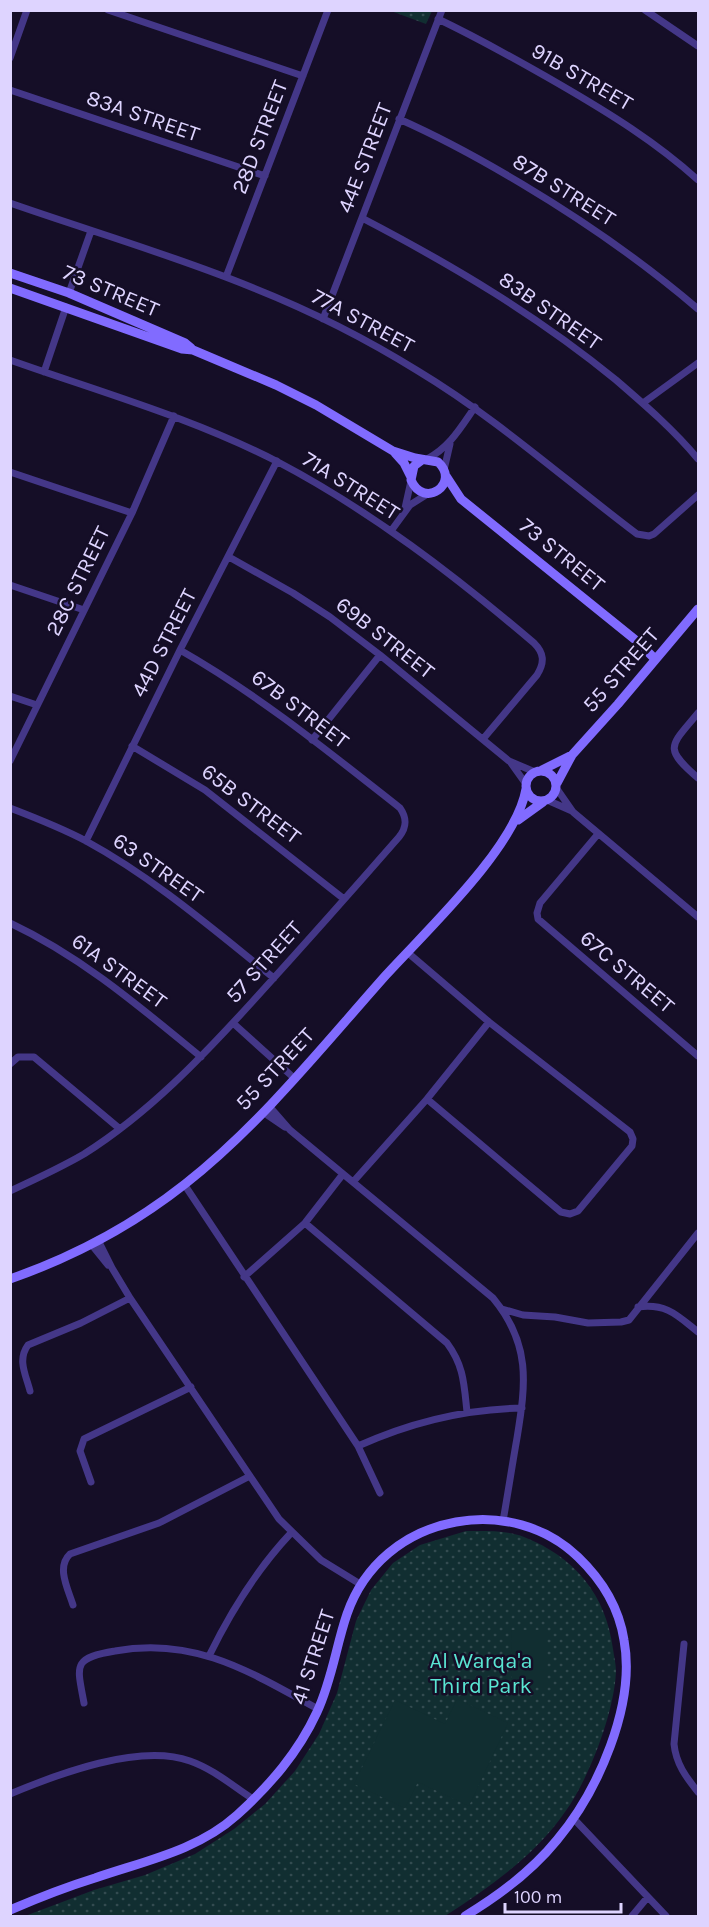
<svg xmlns="http://www.w3.org/2000/svg" width="709" height="1927" font-family="Karla,sans-serif">
<style>
.park{fill:url(#park-dots)}
.pitch{fill:#112e31}
.lines{fill:none;stroke-linecap:round;stroke-linejoin:round}
.street{stroke:#443788;stroke-width:7}
.secondary{stroke:#816bff;stroke-width:9}
.labels{text-anchor:middle;dominant-baseline:central;stroke-width:5;stroke-linejoin:round;paint-order:stroke}
.street-label{font-size:22px;fill:#ded4ff;stroke:#150e27}
.park-label{font-size:22px;fill:#5ae5d3;stroke:#150e27}
</style>
<defs>
<pattern id="park-dots" width="8" height="8" patternUnits="userSpaceOnUse" patternTransform="scale(1.5)"><rect width="8" height="8" fill="#112e31"/><path d="M2 2h.1M6 6h.1" fill="none" stroke="#334b50" stroke-width="1.8" stroke-linecap="round"/></pattern>
</defs>
<rect width="100%" height="100%" fill="#150e27"/>
<!-- park -->
<path class="park" d="M391 11H432L426 24Z
M466 1531C485 1531 506 1530 524 1537 575 1557 606 1595 613 1649 614 1656 616 1664 616 1672 614 1713 589 1779 565 1812 534 1857 489 1887 445 1916H25L94 1890 145 1875 195 1854 234 1829 265 1804 295 1771 319 1734 337 1693 356 1621 371 1590 393 1563 420 1545Z"/>
<!-- pitch -->
<path class="pitch" d="M511 1630H545V1686H512Z
M457 1699 508 1723 469 1806 418 1782 405 1808 354 1784 395 1700 445 1724Z"/>
<g class="lines">
<!-- street -->
<path class="street" d="M108 10 303 76
M645 10 698 46
M438 19C480 39 519 61 559 84 609 113 656 142 698 180
M10 58 27 10
M10 90 265 176
M399 119C442 138 482 160 522 184 584 221 643 262 698 309
M10 203C90 231 173 255 251 287 309 310 365 338 418 371 496 418 564 479 637 534L649 536 654 534 698 495
M362 218C452 265 538 316 616 380 645 405 674 430 698 459
M226 277 328 10
M69 293 91 231
M323 319 442 10
M10 360C100 392 193 418 278 462 371 511 454 575 534 643 544 653 545 662 537 675L483 739
M44 372 66 307
M643 403 698 363
M427 459C450 447 461 427 475 407
M444 470 450 444
M10 472 132 513
M405 508 411 481
M391 531 410 505 429 493
M229 557 293 593 330 617 380 655 509 761 535 772
M10 585 84 610
M10 696 37 705
M698 713C671 746 662 747 698 778
M312 740 380 655
M132 746 205 790 344 899
M10 761 132 513 174 416
M511 763 526 784
M557 789 573 812 698 917
M547 800 572 811
M10 808C36 818 62 828 86 841 154 878 214 930 274 978
M598 834 540 903 537 913 538 919 698 1056
M86 841 180 650 277 461
M10 923C82 957 140 1007 201 1057
M407 952 489 1022 630 1132 633 1139 632 1146 578 1211 570 1214 561 1212 427 1099
M233 1023 294 1078
M10 1064 18 1057H34L120 1129
M269 1106 290 1130 493 1298C531 1344 526 1383 517 1438 512 1466 508 1493 503 1521
M263 1112 285 1127
M353 1182 427 1099 489 1022
M184 1184 358 1446 380 1493
M10 1191C36 1179 60 1168 84 1154 149 1113 202 1057 253 1001 302 947 351 892 399 837 407 827 407 818 400 808 329 752 259 695 180 650
M305 1223 447 1343C464 1366 464 1384 467 1412
M98 1240 112 1268 130 1298 279 1519 321 1560 360 1584
M91 1244 108 1265
M244 1277 305 1223 343 1174
M638 1307C667 1303 678 1316 698 1332
M502 1309 523 1315 555 1317 588 1323 621 1322 629 1320 698 1233
M30 1391C26 1375 17 1360 28 1345L81 1323 130 1298
M358 1446C411 1422 464 1409 522 1408
M91 1482 80 1451 84 1439 191 1387
M73 1605C68 1589 56 1567 70 1554L159 1523 250 1476
M684 1644 674 1744C676 1764 686 1777 698 1792
M209 1656C231 1611 257 1569 291 1533
M84 1703C77 1665 72 1658 115 1651 195 1636 252 1673 318 1709
M10 1794C58 1774 139 1743 190 1761 213 1769 233 1786 253 1799
M574 1819 666 1916
M632 1916 647 1898"/>
<!-- secondary -->
<path class="secondary" d="M10 273 69 293 185 343 191 348
M10 288 182 349 193 350 276 385 316 405 393 451 415 458 438 462C461 483 424 510 411 480L414 466 422 460
M395 453 404 463 411 477
M446 476 461 499 638 642 655 659
M542 770 570 756
M526 786a15 15 0 1 1 30 0a15 15 0 1 1-30 0Z
M557 783 572 755 618 704 698 609
M518 820 543 802
M10 1279C73 1257 133 1225 185 1184 261 1124 322 1047 386 975 427 930 516 847 526 789
M10 1910C38 1898 66 1887 95 1878 144 1861 197 1851 237 1815 270 1785 298 1753 317 1712 332 1680 336 1646 347 1614 364 1565 405 1531 456 1522 500 1514 546 1526 578 1557 602 1580 619 1608 624 1640 636 1705 598 1791 557 1840 531 1872 500 1895 465 1916"/>
</g>
<g class="labels">
<!-- street labels -->
<g class="street-label">
<text transform="translate(582 77) rotate(30)">91B STREET</text>
<text transform="translate(143 116) rotate(19)">83A STREET</text>
<text transform="translate(260 137) rotate(-69)">28D STREET</text>
<text transform="translate(365 158) rotate(-69)">44E STREET</text>
<text transform="translate(564 190) rotate(32)">87B STREET</text>
<text transform="translate(111 291) rotate(23)">73 STREET</text>
<text transform="translate(550 311) rotate(35)">83B STREET</text>
<text transform="translate(363 321) rotate(28)">77A STREET</text>
<text transform="translate(351 486) rotate(32)">71A STREET</text>
<text transform="translate(562 555) rotate(39)">73 STREET</text>
<text transform="translate(78 581) rotate(-64)">28C STREET</text>
<text transform="translate(385 638) rotate(38)">69B STREET</text>
<text transform="translate(164 643) rotate(-63)">44D STREET</text>
<text transform="translate(621 670) rotate(-49)">55 STREET</text>
<text transform="translate(300 709) rotate(37)">67B STREET</text>
<text transform="translate(251 804) rotate(37)">65B STREET</text>
<text transform="translate(158 868) rotate(35)">63 STREET</text>
<text transform="translate(264 962) rotate(-48)">57 STREET</text>
<text transform="translate(119 971) rotate(36)">61A STREET</text>
<text transform="translate(627 972) rotate(40)">67C STREET</text>
<text transform="translate(275 1069) rotate(-47)">55 STREET</text>
<text transform="translate(313 1657) rotate(-72)">41 STREET</text>
</g>
<!-- park labels -->
<g class="park-label">
<text x="481" y="1661">Al Warqa'a<tspan x="481" dy="25">Third Park</tspan></text>
</g>
</g>
<!-- border -->
<rect width="709" height="1927" fill="none" stroke="#ded4ff" stroke-width="24"/>
<!-- scale -->
<path d="M505 1903v9h116v-9" fill="none" stroke="#ded4ff" stroke-width="3"/>
<text x="514" y="1903" font-size="18" fill="#ded4ff" stroke="#150e27" stroke-width="4.5" paint-order="stroke">100 m</text>
</svg>
